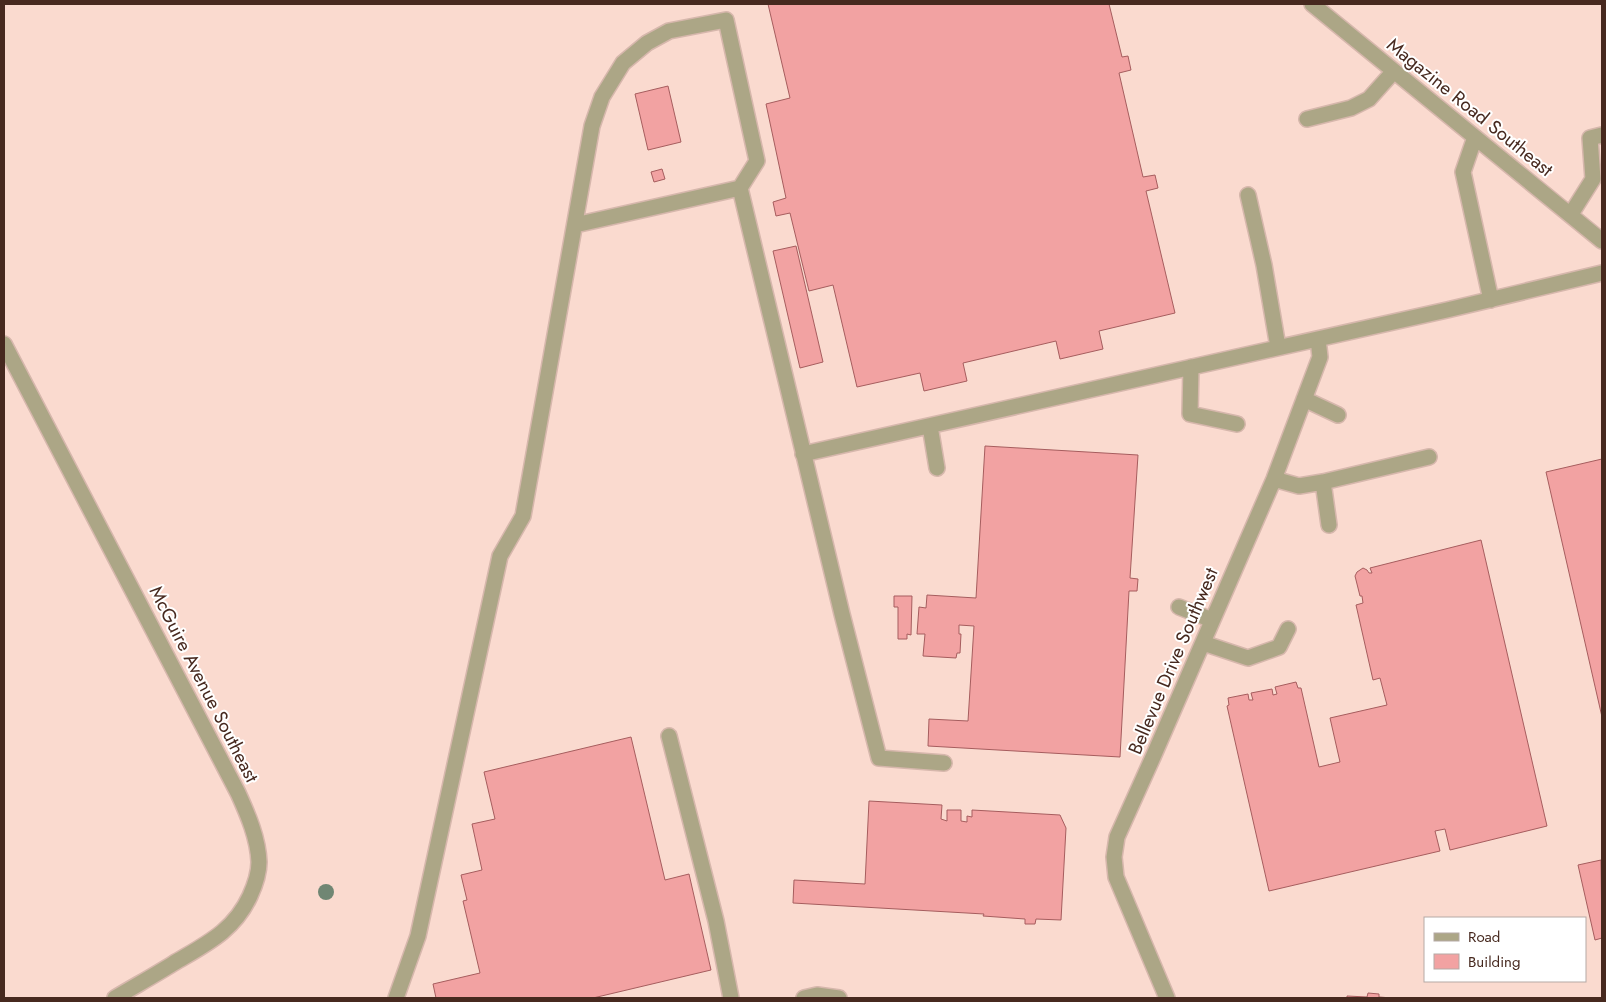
<svg xmlns="http://www.w3.org/2000/svg" width="1606" height="1002" font-family="Jost,sans-serif">
<style>
.building{fill:#f2a2a2;stroke:#a65d5e}
.lines{fill:none;stroke-linecap:round;stroke-linejoin:round}
.minor-casing{stroke:#d6b7ac;stroke-width:18}
.minor{stroke:#aca686;stroke-width:15}
.tree{fill:#708673}
.labels{text-anchor:middle;dominant-baseline:central;stroke-width:4;stroke-linejoin:round;paint-order:stroke}
.street-label{font-size:19px;fill:#47291f;stroke:#fff}
</style>
<rect width="100%" height="100%" fill="#fadacf"/>
<!-- building -->
<path class="building" d="M768 4H1109L1122 57 1128 56 1131 70 1119 73 1143 177 1155 175 1158 188 1146 191 1175 313 1099 331 1103 349 1060 359 1056 341 963 363 967 381 924 391 920 373 857 387 833 285 809 291 790 213 776 216 773 202 786 198 766 104 790 98Z
M668 86 681 142 648 150 635 94Z
M662 169 665 179 654 182 651 172Z
M796 246 823 362 800 368 773 251Z
M985 446 1138 455 1130 578 1138 579 1137 591H1129L1120 757 928 746 929 719 968 721 974 626 959 625V634H961L960 653H957L956 658 923 656 925 634H917L919 607 926 608 927 595 976 598Z
M1602 459V717L1546 472Z
M1481 540 1547 826 1450 850 1445 829 1435 831 1440 851 1269 891 1227 706 1229 705 1228 698 1248 694 1249 700H1253L1251 693 1272 689 1273 695 1277 694 1275 687 1296 682 1298 688H1301L1319 767 1340 762 1330 718 1387 705 1380 678 1373 680 1356 605 1363 603 1362 596H1360L1355 576 1357 572 1363 568 1367 570 1369 573H1372L1370 568Z
M894 596H912L911 635 907 634V639H898V607H894Z
M631 737 665 880 689 874 711 970 593 998H436L433 984 480 973 463 901 467 900 461 875 482 870 472 824 495 819 484 772Z
M869 801 942 805 941 819 947 821V810H961V821L967 822V816L972 817V810L1060 815 1066 828 1061 920 1036 919 1035 924H1025V919L983 916 984 914 793 903 794 880 865 884Z
M1601 860 1602 938 1595 940 1578 865Z
M1368 993 1379 994V997L1392 998H1347V996L1367 997Z"/>
<g class="lines">
<!-- minor casing -->
<g class="minor-casing">
<path id="minor" d="M1312 4 1602 241
M1307 119 1351 108 1369 99 1394 71
M1475 137 1463 172 1491 300
M1248 195 1264 265 1278 347
M1571 214 1593 179 1590 138 1602 135
M575 225 740 188
M4 344 238 793C248 815 258 838 259 862 259 874 255 885 250 896 234 931 206 944 174 963 155 975 135 986 115 998
M1191 367 1190 414 1237 424
M1304 399 1338 415
M930 426 937 468
M803 454 1447 310 1602 273
M1274 479 1299 486 1323 482 1429 457
M1323 482 1329 525
M1179 607 1212 620
M1203 643 1248 658 1279 647 1288 629
M669 736 716 921 731 998
M396 998 418 936 500 556 523 516 592 126 602 97 623 63 647 43 669 31 726 20 757 161 740 188 842 614 879 758 944 763
M804 998 817 995 839 998
M1167 998 1116 877 1114 857 1117 837 1153 757 1274 479 1320 357 1318 339"/>
</g>
<!-- minor -->
<use href="#minor" class="minor"/>
</g>
<!-- trees -->
<circle class="tree" cx="326" cy="892" r="8"/>
<g class="labels">
<!-- street labels -->
<g class="street-label">
<text transform="translate(1470 107) rotate(39)">Magazine Road Southeast</text>
<text transform="translate(1173 661) rotate(-67)">Bellevue Drive Southwest</text>
<text transform="translate(204 684) rotate(63)">McGuire Avenue Southeast</text>
</g>
</g>
<!-- border -->
<rect width="1606" height="1002" fill="none" stroke="#47291f" stroke-width="10"/>
<!-- legend -->
<rect x="1424" y="917" width="162" height="65" fill="#ffffff" stroke="#b5a9a5"/>
<rect x="1434" y="933" width="25" height="8" fill="#aca686" stroke="#b5a9a5"/>
<text x="1468" y="942" font-size="15" fill="#47291f">Road</text>
<rect x="1434" y="954" width="25" height="15" fill="#f2a2a2" stroke="#b5a9a5"/>
<text x="1468" y="967" font-size="15" fill="#47291f">Building</text>
</svg>
